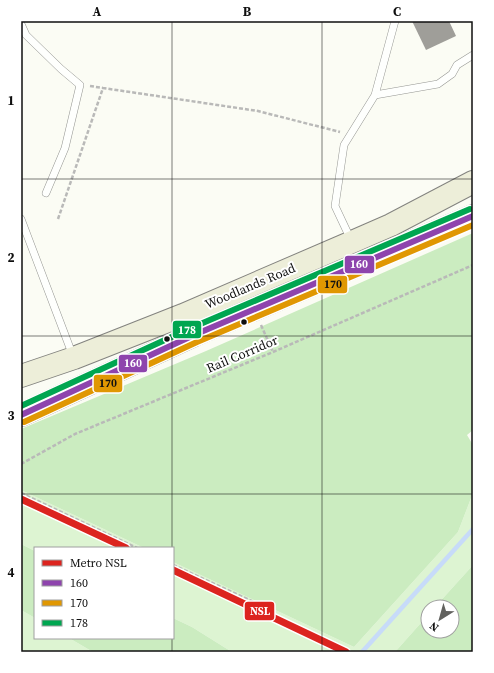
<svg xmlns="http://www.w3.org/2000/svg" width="494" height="673" font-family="'Source Serif 4',serif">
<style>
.green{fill:#ddf4d2}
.forest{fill:#cbecc0}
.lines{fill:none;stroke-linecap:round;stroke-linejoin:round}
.stream{stroke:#c7dbf9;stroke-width:4.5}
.building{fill:#9f9e99}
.service-casing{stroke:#959692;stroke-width:8}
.primary-casing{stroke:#83837f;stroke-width:24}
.path{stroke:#b9b9b8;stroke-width:2.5;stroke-dasharray:4 2;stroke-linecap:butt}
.service{stroke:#fefffd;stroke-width:7}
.primary{stroke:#edeed9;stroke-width:22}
.bus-1-casing{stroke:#fff;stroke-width:9}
.bus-2-casing{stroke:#fff;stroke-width:9}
.bus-3-casing{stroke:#fff;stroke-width:9}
.bus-1{stroke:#8e44ad;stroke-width:6}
.bus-2{stroke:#e09702;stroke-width:6}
.bus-3{stroke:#00a651;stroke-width:6}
.metro-1-casing{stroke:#fff;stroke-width:10}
.metro-1{stroke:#dc241f;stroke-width:7}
.grid{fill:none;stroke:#0f0f0f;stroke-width:1;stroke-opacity:0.55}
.bus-dot{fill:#0f0f0f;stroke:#fff;stroke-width:1.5}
.labels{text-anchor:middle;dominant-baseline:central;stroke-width:4;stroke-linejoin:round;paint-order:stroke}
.street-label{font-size:13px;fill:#0f0f0f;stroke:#fff}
.line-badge{stroke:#fff;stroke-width:1.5}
.badge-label{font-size:11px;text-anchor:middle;font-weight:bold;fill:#fff}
.pale-badge-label{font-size:11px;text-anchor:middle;font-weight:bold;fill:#111}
.neatline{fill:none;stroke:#0f0f0f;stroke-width:1.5}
.grid-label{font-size:13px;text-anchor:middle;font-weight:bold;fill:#0f0f0f}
</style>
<rect width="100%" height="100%" fill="#fbfcf4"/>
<!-- green -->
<path class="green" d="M21 490 144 548H35V551L21 544Z
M473 493V565L435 607H428V615L395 652H232L192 627 173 618V562L354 647 458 532Z
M21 610 35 618V638H69L93 652H21Z"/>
<!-- forest -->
<path class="forest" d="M473 233V430L467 435 473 445V493L458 532 354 647 173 562V548H144L21 490V429L206 351Z
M21 544 35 551V618L21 610Z
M473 565V652H395L428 615V631H452V607H435Z
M173 618 192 627 232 652H93L69 638H173Z"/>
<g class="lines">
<!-- stream -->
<path class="stream" d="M362 652 473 529"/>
</g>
<!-- building -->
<path class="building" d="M412 21H449L456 36 426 50Z"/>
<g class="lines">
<!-- service casing -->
<g class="service-casing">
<path id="service" d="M21 24 26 35 61 69 80 85 65 148 46 193
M375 95 438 84 452 74 457 65 473 55
M21 219 73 356
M351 240 335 206 344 145 375 95 395 21"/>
</g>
<!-- primary casing -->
<g class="primary-casing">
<path id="primary" d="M21 376 74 358 183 315 352 242 391 225 473 182
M21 415 194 335 473 216"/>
</g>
<!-- path -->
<path class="path" d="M90 86 103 88
M58 219 103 88 258 111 340 132
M261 325 273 352
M21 464 75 434 273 352 473 265
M21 493 137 548
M173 565 267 608"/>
<!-- service -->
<use href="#service" class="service"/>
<!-- primary -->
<use href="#primary" class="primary"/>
<!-- bus-1 casing -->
<g class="bus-1-casing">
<path id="bus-1" d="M21 415 194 335 473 216"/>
</g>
<!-- bus-2 casing -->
<g class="bus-2-casing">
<path id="bus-2" d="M24 422 197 342 473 225"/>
</g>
<!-- bus-3 casing -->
<g class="bus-3-casing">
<path id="bus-3" d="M21 406 191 328 470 209"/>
</g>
<!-- bus-1 -->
<use href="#bus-1" class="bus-1"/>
<!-- bus-2 -->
<use href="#bus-2" class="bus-2"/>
<!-- bus-3 -->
<use href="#bus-3" class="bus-3"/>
<!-- metro-1 casing -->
<g class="metro-1-casing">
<path id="metro-1" d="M21 499 126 548
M173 570 346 652"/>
</g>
<!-- metro-1 -->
<use href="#metro-1" class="metro-1"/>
</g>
<!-- grid -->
<path class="grid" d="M172 21V548M322 21V652M21 179H473M21 336H473M21 494H473M172 638V652"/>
<!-- markers -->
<g class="bus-dot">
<circle cx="244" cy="322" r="3.5"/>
<circle cx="167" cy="339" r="3.5"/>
</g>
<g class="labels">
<!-- street labels -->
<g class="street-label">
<text transform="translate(250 286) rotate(-23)">Woodlands Road</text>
<text transform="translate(242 354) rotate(-23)">Rail Corridor</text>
</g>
</g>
<g class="line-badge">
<rect x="344" y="255" width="31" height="19" rx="4" fill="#8e44ad"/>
<rect x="317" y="275" width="31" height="19" rx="4" fill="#e09702"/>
<rect x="172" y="320" width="30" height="19" rx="4" fill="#00a651"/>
<rect x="118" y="354" width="30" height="19" rx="4" fill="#8e44ad"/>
<rect x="93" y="374" width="30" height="19" rx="4" fill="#e09702"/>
<rect x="244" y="601" width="31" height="20" rx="4" fill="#dc241f"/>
</g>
<g class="badge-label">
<text x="359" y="268">160</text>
<text x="187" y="334">178</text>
<text x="133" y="367">160</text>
<text x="260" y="615">NSL</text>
</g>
<g class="pale-badge-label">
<text x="333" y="288">170</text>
<text x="108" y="387">170</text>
</g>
<!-- border -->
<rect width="494" height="673" fill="none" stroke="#ffffff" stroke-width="44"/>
<!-- legend -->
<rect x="34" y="547" width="140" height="92" fill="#ffffff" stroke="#9f9f9f"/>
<rect x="42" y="560" width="20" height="6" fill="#dc241f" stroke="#9f9f9f"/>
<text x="70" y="567" font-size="12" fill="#0f0f0f">Metro NSL</text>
<rect x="42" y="580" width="20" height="6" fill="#8e44ad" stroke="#9f9f9f"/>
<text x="70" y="587" font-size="12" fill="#0f0f0f">160</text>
<rect x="42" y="600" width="20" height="6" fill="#e09702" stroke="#9f9f9f"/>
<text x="70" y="607" font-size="12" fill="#0f0f0f">170</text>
<rect x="42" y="620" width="20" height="6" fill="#00a651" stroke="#9f9f9f"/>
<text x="70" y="627" font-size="12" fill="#0f0f0f">178</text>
<!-- north arrow -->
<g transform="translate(440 619) rotate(217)"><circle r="19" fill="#ffffff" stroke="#9f9f9f"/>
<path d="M0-3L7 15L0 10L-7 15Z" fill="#62625f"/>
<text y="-6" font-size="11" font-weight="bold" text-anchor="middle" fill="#0f0f0f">N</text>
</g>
<rect x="22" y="22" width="450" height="629" class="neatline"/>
<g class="grid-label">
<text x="97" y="16">A</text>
<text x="247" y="16">B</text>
<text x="397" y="16">C</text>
<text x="11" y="105">1</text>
<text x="11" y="262">2</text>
<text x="11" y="420">3</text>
<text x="11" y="577">4</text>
</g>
</svg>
